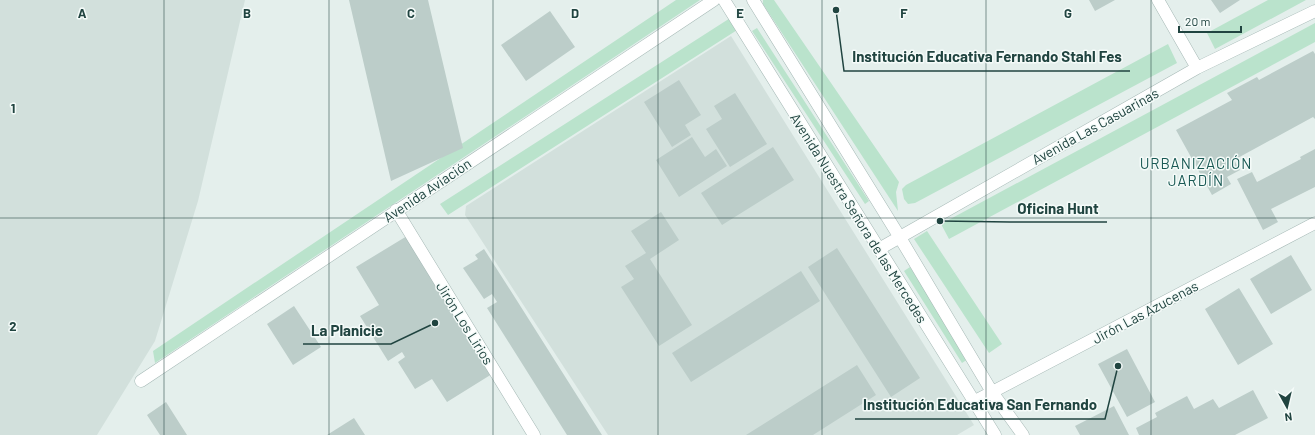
<svg xmlns="http://www.w3.org/2000/svg" width="1315" height="435" font-family="Barlow,sans-serif">
<style>
.built{fill:#d2e0dc}
.green{fill:#bae3cc}
.building{fill:#bccdc9}
.lines{fill:none;stroke-linecap:round;stroke-linejoin:round}
.minor-casing{stroke:#a5b8b5;stroke-width:13}
.minor{stroke:#fff;stroke-width:12}
.grid{fill:none;stroke:#204440;stroke-width:1;stroke-opacity:0.55}
.labels{text-anchor:middle;dominant-baseline:central;stroke-width:3;stroke-linejoin:round;paint-order:stroke}
.street-label{font-size:14px;fill:#204440;stroke:#f5fbf9}
.neighbourhood-label{font-size:15px;letter-spacing:1px;fill:#195954;stroke:#f5fbf9}
.grid-label{font-size:13px;text-anchor:middle;font-weight:bold;fill:#204440;stroke:#f5fbf9;stroke-width:3;stroke-linejoin:round;paint-order:stroke}
.leader{fill:none;stroke:#204440;stroke-width:1.5}
.callout-dot{fill:#204440;stroke:#f5fbf9;stroke-width:1.5}
.callout-label{font-size:15px;text-anchor:middle;font-weight:bold;fill:#204440;stroke:#f5fbf9;stroke-width:3;stroke-linejoin:round;paint-order:stroke}
</style>
<rect width="100%" height="100%" fill="#e4efec"/>
<!-- built -->
<path class="built" d="M0 0H245L198 201 155 341 97 435H0Z
M731 36 974 425 957 435H608L465 215 466 206Z"/>
<!-- green -->
<path class="green" d="M676 0H700L155 363 153 351Z
M763 0H774L899 182 896 192 898 211 763 4Z
M1268 0H1306L1215 49 1207 33Z
M738 13 745 25 448 215 440 204Z
M1315 23V42L949 239 941 224Z
M757 28 869 201 865 204 752 31Z
M1168 44 1177 63 915 203 908 204 904 199 902 189 906 185Z
M927 231 1002 344 989 353 914 239Z
M910 267 968 359 962 363 904 271Z"/>
<!-- building -->
<path class="building" d="M349 0H428L463 148 391 181Z
M1089 0H1115L1095 11Z
M1211 0H1240L1220 13Z
M550 11 575 47 526 81 501 45Z
M1313 51 1315 54V119L1313 117 1234 160 1240 170 1227 177 1231 184 1212 195 1176 130 1232 100 1227 93 1257 77 1259 80Z
M679 80 701 115 685 125 691 135 672 147 644 102Z
M735 93 767 144 730 167 706 129 722 119 714 106Z
M692 137 705 157 716 149 727 166 679 197 656 160Z
M773 147 794 180 722 225 701 193Z
M1315 149V187L1271 209 1278 222 1263 230 1237 179 1252 172 1257 182 1301 159 1300 157Z
M661 212 679 240 650 259 692 325 659 346 621 287 634 279 625 266 646 253 631 231Z
M407 236 492 374 447 402 432 379 415 389 398 362 405 357 402 352 388 361 360 316 379 305 356 267Z
M837 248 920 378 891 397 808 267Z
M484 249 507 285 602 435H567L487 308 497 302 492 294 484 299 463 268 478 259 475 255Z
M1291 255 1312 290 1271 314 1250 279Z
M801 271 820 301 691 382 672 353Z
M1239 288 1273 344 1238 365 1205 309Z
M294 306 321 347 293 365 267 324Z
M1127 349 1155 402 1127 417 1098 364Z
M857 365 876 395 813 435H746Z
M1253 390 1268 418 1235 435H1139L1136 428 1157 417 1155 413 1187 396 1194 409 1213 399 1219 408Z
M166 402 187 435H160L147 415Z
M1114 406 1129 435H1080L1075 426Z
M354 418 365 435H327Z"/>
<g class="lines">
<!-- minor casing -->
<g class="minor-casing">
<path id="minor" d="M724 0 995 435
M753 0 899 236 992 392 1023 435
M1158 0 1197 68
M396 210 534 435
M879 249 1197 68 1315 11
M141 381 714 0
M975 401 1315 223"/>
</g>
<!-- minor -->
<use href="#minor" class="minor"/>
</g>
<!-- grid -->
<path class="grid" d="M164 0V435M329 0V435M493 0V435M658 0V435M822 0V435M986 0V435M1151 0V435M0 218H1315"/>
<g class="labels">
<!-- street labels -->
<g class="street-label">
<text transform="translate(1095 126) rotate(-29)">Avenida Las Casuarinas</text>
<text transform="translate(427 190) rotate(-34)">Avenida Aviación</text>
<text transform="translate(859 218) rotate(58)">Avenida Nuestra Señora de las Mercedes</text>
<text transform="translate(1145 312) rotate(-28)">Jirón Las Azucenas</text>
<text transform="translate(465 323) rotate(58)">Jirón Los Lirios</text>
</g>
<!-- neighbourhood labels -->
<g class="neighbourhood-label">
<text x="1196" y="163">URBANIZACIÓN<tspan x="1196" dy="17">JARDÍN</tspan></text>
</g>
</g>
<g class="grid-label">
<text x="82" y="18">A</text>
<text x="247" y="18">B</text>
<text x="411" y="18">C</text>
<text x="575" y="18">D</text>
<text x="740" y="18">E</text>
<text x="904" y="18">F</text>
<text x="1068" y="18">G</text>
<text x="13" y="113">1</text>
<text x="13" y="331">2</text>
</g>
<!-- callouts -->
<path class="leader" d="M836 10L844 71H1130M940 221L1010 222H1107M435 323L391 344H303M1118 366L1105 419H855"/>
<g class="callout-dot">
<circle cx="836" cy="10" r="4"/>
<circle cx="940" cy="221" r="4"/>
<circle cx="435" cy="323" r="4"/>
<circle cx="1118" cy="366" r="4"/>
</g>
<g class="callout-label">
<text x="987" y="62">Institución Educativa Fernando Stahl Fes</text>
<text x="1058" y="214">Oficina Hunt</text>
<text x="347" y="336">La Planicie</text>
<text x="980" y="410">Institución Educativa San Fernando</text>
</g>
<!-- north arrow -->
<g transform="translate(1287 407) rotate(172)" stroke="#f5fbf9" stroke-width="3" paint-order="stroke">
<path d="M0-3L7 15L0 10L-7 15Z" fill="#204440"/>
<text y="-6" font-size="11" font-weight="bold" text-anchor="middle" fill="#204440">N</text>
</g>
<!-- scale -->
<path d="M1179 26v6h62v-6" fill="none" stroke="#204440" stroke-width="2"/>
<text x="1185" y="26" font-size="12" fill="#204440" stroke="#f5fbf9" stroke-width="3" paint-order="stroke">20 m</text>
</svg>
